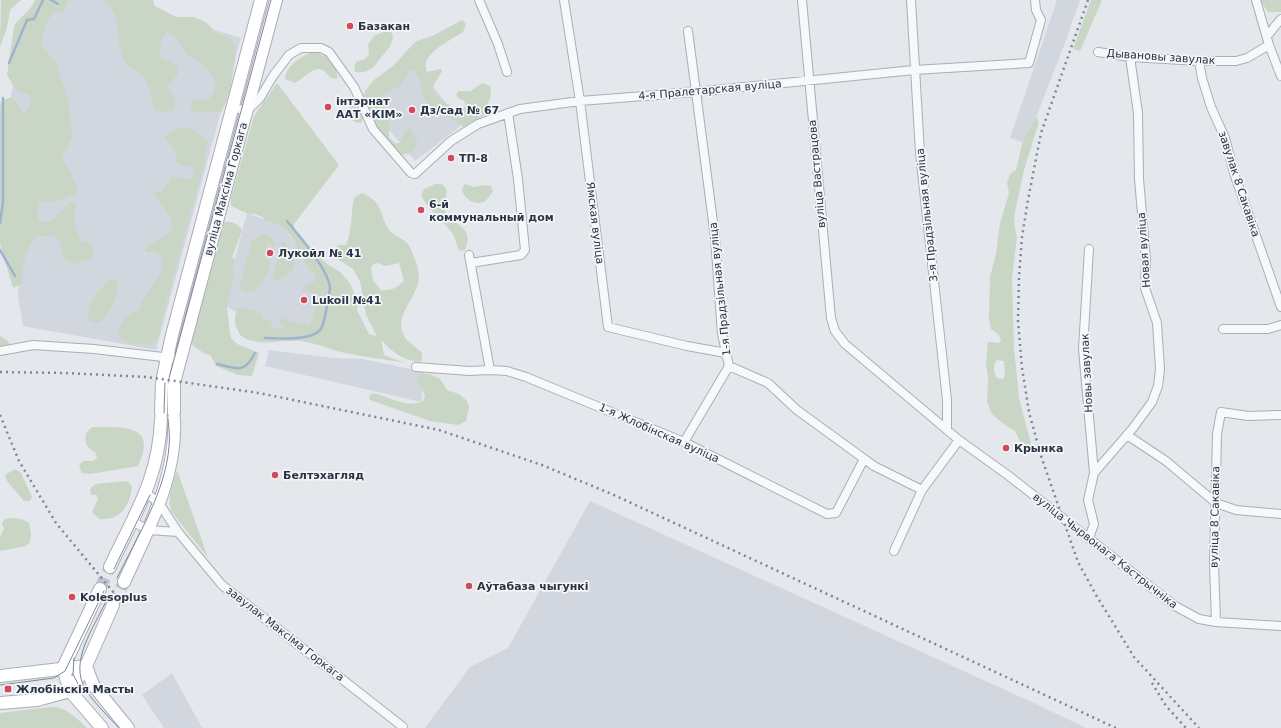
<svg xmlns="http://www.w3.org/2000/svg" width="1281" height="728" font-family="'DejaVu Sans',sans-serif">
<style>
.built{fill:#d2d6de}
.green{fill:#c9d6c5;fill-rule:evenodd}
.lines{fill:none;stroke-linecap:round;stroke-linejoin:round}
.stream{stroke:#9fb4cc;stroke-width:2.5}
.secondary-tunnel{stroke:#bfc3cb;stroke-width:12;stroke-dasharray:12 6;stroke-linecap:butt}
.minor-casing{stroke:#a9aeb7;stroke-width:10}
.secondary-casing{stroke:#a9aeb7;stroke-width:14}
.minor{stroke:#f7f8fa;stroke-width:8}
.secondary{stroke:#fff;stroke-width:12}
.tram{stroke:#7d8696;stroke-width:1}
.rail{stroke:#7d8696;stroke-width:2.5;stroke-dasharray:2 4;stroke-linecap:butt}
.poi-dot{fill:#d1495b;stroke:#f4f6f9;stroke-width:1.5}
.labels{text-anchor:middle;dominant-baseline:central;stroke-width:3.5;stroke-linejoin:round;paint-order:stroke}
.poi-label{font-size:11px;font-weight:bold;fill:#2b3445;stroke:#f4f6f9;text-anchor:start}
.street-label{font-size:11px;fill:#2b3445;stroke:#f4f6f9}
</style>
<rect width="100%" height="100%" fill="#e4e7ec"/>
<!-- built -->
<path class="built" d="M62 0H119L241 38 156 350 23 326 18 295 21 267 11 205V94L25 43Z
M1057 0H1080L1065 43 1026 143 1010 138Z
M411 56 462 125 415 161 361 96Z
M247 213 283 227 325 281 317 328 246 339 240 335 235 322 236 312 227 307 234 278 233 266Z
M269 350 334 358 363 359 424 372 421 402 265 366Z
M590 501 1036 704 1086 728H425L470 667 508 648Z
M172 673 201 726 203 728H164L142 695Z"/>
<!-- green -->
<path class="green" d="M1 0H21L10 10 7 27 0 47Z
M35 0H69L62 13 52 14 46 23 41 44 56 63 67 97 73 136 62 158C70 168 71 178 78 188L77 193 56 202H38V220L49 222C59 216 63 206 74 201 78 208 74 212 74 219 75 227 78 234 81 241L93 244V258L73 264 64 259 60 241 52 236H37C24 251 23 265 22 284L13 288 0 244V108L1 101 12 97 23 113 29 107 32 96 16 90 7 75 14 26C21 15 30 13 35 0Z
M103 0H153L155 6 176 17H194L207 23 216 33 229 37 235 43C236 61 231 97 221 112 211 111 200 115 191 110V101L209 99 214 91 216 81 204 66 187 55 176 37 167 32 161 40 160 57 177 66 178 74 173 80 166 84 175 99 174 110 165 112 155 109C152 99 149 85 143 77 139 70 130 68 126 63 113 44 125 15 103 0Z
M1091 0H1102L1080 51 1073 49Z
M1260 0H1281V12H1268Z
M462 20 466 24 463 32C452 40 419 53 427 72L441 69 442 71 432 88 434 94 439 98 459 112 466 106 464 101 458 98 456 94 459 91H470L483 83 490 86 491 95 484 115 463 127 451 118 433 110 425 101 421 84 414 70H409L401 86 386 93 383 100 390 114 389 137 395 143H401L405 131 410 129 418 143 412 153 399 155C384 138 373 121 363 101L365 91 374 80 393 66 415 42 434 35Z
M383 32H391L393 36C392 45 389 48 383 55 375 65 371 74 355 72L354 66 357 61 364 60 369 55 368 45 374 36Z
M312 52C327 54 339 65 337 79L330 78C318 59 309 75 295 83L285 79C286 65 300 58 312 52Z
M277 83 339 165 294 224V230L327 264 340 272 350 283 358 303 357 310 369 334 377 336 366 315 360 281 353 269 336 258 335 249 338 245H345C352 238 351 210 354 198L362 193C384 203 378 212 388 228 393 236 401 237 407 243 411 247 420 271 419 277 418 298 390 319 406 339 410 344 418 348 422 353V361C407 364 390 350 381 340L384 355 405 363C384 359 362 357 341 352 328 349 314 342 300 341 282 339 263 347 245 338 235 334 231 314 240 307L262 314 263 319 272 322 271 327 283 330 284 325 279 323 280 318 310 326 319 295 302 290 306 284 314 282 316 275C300 264 298 237 282 227 276 224 270 222 264 220V218L252 213 251 215 231 206V198L254 116ZM378 263 385 266 399 263 404 281C397 288 391 291 381 290L373 280 371 267 373 264Z
M352 98 357 99 363 116 362 122C348 127 348 106 352 98Z
M1036 117 1039 122 1024 170 1015 212 1014 222 1017 237 1012 278 1014 348 1019 398 1031 444 1028 449 1022 445 1015 431 1002 423 992 414 987 402 988 378 986 363 988 342 999 343 1001 340 998 334 991 329 989 319 990 277 996 254 1000 223 1009 193 1007 183 1010 174 1016 170 1022 144ZM997 360 1004 361 1005 376 1003 379 997 378C993 371 993 366 997 360Z
M180 128H192L208 142 204 165 162 319 159 337 152 345 127 343 118 335C121 323 126 314 138 311L144 297 161 273 162 257 155 252H145L146 246 172 232 170 216 153 193 162 191 172 177 191 179 194 174 192 167 180 165 176 160V152L165 138 169 132Z
M435 184H442L447 190C446 195 444 203 445 209 448 227 476 222 465 250L460 251C456 245 456 239 453 234 443 220 428 210 421 195L424 189Z
M465 184 474 187 484 185 491 186 493 192C490 195 487 200 484 202 474 206 463 198 462 189Z
M224 222C231 221 240 224 242 231L232 258 235 259 233 266 234 278 227 307 230 332 231 338 237 344 259 353 252 376 238 375 216 366 211 356 202 352 191 344Z
M263 234C270 235 274 239 275 247L267 244 263 258 271 261C267 274 261 297 242 291L240 285 252 241Z
M284 242 290 250 287 253 290 257 293 256C298 270 287 278 274 281L272 278 282 243Z
M109 279H117C120 296 110 309 101 323H92L88 320C88 302 98 292 109 279Z
M0 336 8 341 11 347 8 355 2 356 0 354Z
M421 374H430L440 379 447 390 459 394 467 401 469 408 466 421 458 425 430 421 370 400 369 397 372 393C389 396 406 409 423 401L425 395 416 380Z
M92 427C123 427 158 423 138 466L90 474 82 473 79 466 83 461H93L97 458 95 452C86 447 84 443 86 433Z
M15 469 21 473 32 497 30 501H24L7 481 5 475Z
M177 470 208 558 171 511C167 497 173 484 177 470Z
M127 481 132 486C130 506 120 521 99 519L92 512 98 499 97 495H91L90 489 95 484Z
M11 518 21 519 29 523 31 534 30 542 26 546 0 551V537L4 529 2 523 5 519Z
M51 707C67 707 75 717 87 728H0V713Z"/>
<g class="lines">
<!-- stream -->
<path class="stream" d="M51 0 58 4
M9 63 27 20 34 19 43 0
M0 223 3 202V98
M0 250 15 276
M265 338C280 338 315 342 322 327 326 315 328 301 330 289 330 271 299 236 287 221
M217 364C238 369 244 374 255 353"/>
<!-- secondary-tunnel -->
<path class="secondary-tunnel" d="M100 589 110 567
M113 605 124 582"/>
<!-- minor casing -->
<g class="minor-casing">
<path id="minor" d="M479 0 498 44 507 72
M564 0 580 101 608 327 687 346 726 353
M802 0 831 318 835 331 845 344 959 440 1009 476 1175 606 1199 619 1216 622 1281 626
M911 0 920 153 947 400V430
M1256 0 1269 45 1281 76
M688 31 715 237 722 334 729 366 768 383 797 410 874 466 922 490
M1267 36 1281 19
M1098 52 1130 57 1199 61H1236L1247 58 1269 45
M1199 61 1202 78 1211 107 1225 138 1234 173 1281 307
M232 107 247 111 260 98 273 76 289 55 301 48H321L329 52 354 87 373 129 411 173 415 174 451 141 478 124 520 109 580 101 695 92 914 70 1029 63 1041 20 1036 10 1035 0
M1089 249 1083 349 1094 473
M469 255 490 370
M471 263 521 255 525 250 518 179 508 113
M1223 329H1268L1281 325
M0 351 33 345 94 349 180 359
M416 367 469 371 490 370 507 371 526 377 684 442 827 514 836 513 864 459
M1127 435 1166 461 1216 503 1236 510 1281 514
M684 442 729 366
M146 493 159 503 178 532 222 585 403 727
M132 521 148 530 178 532
M1089 538 1094 524 1088 500 1094 473 1133 428 1152 402 1158 386 1160 369 1157 323 1145 288 1146 260 1139 179 1138 113 1130 57
M894 551 922 490 959 440
M1216 622 1214 564 1217 434 1221 412 1248 416 1281 415"/>
</g>
<!-- secondary casing -->
<g class="secondary-casing">
<path id="secondary" d="M163 377 172 335 261 0
M175 379 276 0
M174 385V413
M161 413 162 383
M110 567C134 515 159 479 161 419
M124 582C148 529 177 478 174 419
M100 589 63 668 70 691 102 728
M86 666 93 685 128 728
M0 676 86 666
M0 703 37 700 70 691 86 666 113 605"/>
</g>
<!-- minor -->
<use href="#minor" class="minor"/>
<!-- secondary -->
<use href="#secondary" class="secondary"/>
<!-- tram -->
<path class="tram" d="M169 378 271 0
M164 413 165 383
M114 569 150 495
M117 578C137 537 165 493 169 447 170 438 169 428 168 419
M106 601C94 628 68 662 86 690 95 704 108 716 119 728
M74 658 73 674 81 690
M0 685 54 678 65 671 104 591"/>
<!-- rail -->
<path class="rail" d="M1088 0 1041 133 1028 200 1022 237 1019 277 1018 321 1022 368 1029 412 1041 456 1078 562 1096 595 1134 657 1199 728
M0 372 65 373 147 377 259 393 439 430 542 465 614 495 1116 728
M0 415 19 461 56 523 124 605
M1152 683 1166 706 1186 728"/>
</g>
<!-- markers -->
<g class="poi-dot">
<circle cx="350" cy="26" r="4"/>
<circle cx="328" cy="107" r="4"/>
<circle cx="412" cy="110" r="4"/>
<circle cx="451" cy="158" r="4"/>
<circle cx="421" cy="210" r="4"/>
<circle cx="270" cy="253" r="4"/>
<circle cx="304" cy="300" r="4"/>
<circle cx="1006" cy="448" r="4"/>
<circle cx="275" cy="475" r="4"/>
<circle cx="469" cy="586" r="4"/>
<circle cx="72" cy="597" r="4"/>
<rect x="4" y="685" width="8" height="8" rx="2"/>
</g>
<g class="labels">
<!-- poi labels -->
<g class="poi-label">
<text x="358" y="26">Базакан</text>
<text x="336" y="101">інтэрнат<tspan x="336" dy="13">ААТ «КІМ»</tspan></text>
<text x="420" y="110">Дз/сад № 67</text>
<text x="459" y="158">ТП-8</text>
<text x="429" y="204">6-й<tspan x="429" dy="13">коммунальный дом</tspan></text>
<text x="278" y="253">Лукойл № 41</text>
<text x="312" y="300">Lukoil №41</text>
<text x="1014" y="448">Крынка</text>
<text x="283" y="475">Белтэхагляд</text>
<text x="477" y="586">Аўтабаза чыгункі</text>
<text x="80" y="597">Kolesoplus</text>
<text x="16" y="689">Жлобінскія Масты</text>
</g>
<!-- street labels -->
<g class="street-label">
<text transform="translate(1161 57) rotate(4)">Дывановы завулак</text>
<text transform="translate(710 90) rotate(-5)">4-я Пралетарская вуліца</text>
<text transform="translate(817 174) rotate(-95)">вуліца Вастрацова</text>
<text transform="translate(1239 184) rotate(72)">завулак 8 Сакавіка</text>
<text transform="translate(226 189) rotate(-75)">вуліца Максіма Горкага</text>
<text transform="translate(927 215) rotate(-96)">3-я Прадзільная вуліца</text>
<text transform="translate(595 223) rotate(83)">Ямская вуліца</text>
<text transform="translate(1144 250) rotate(-94)">Новая вуліца</text>
<text transform="translate(720 289) rotate(-96)">1-я Прадзільная вуліца</text>
<text transform="translate(1087 373) rotate(-93)">Новы завулак</text>
<text transform="translate(659 433) rotate(24)">1-я Жлобінская вуліца</text>
<text transform="translate(1215 517) rotate(-89)">вуліца 8 Сакавіка</text>
<text transform="translate(1105 551) rotate(38)">вуліца Чырвонага Кастрычніка</text>
<text transform="translate(285 634) rotate(38)">завулак Максіма Горкага</text>
</g>
</g>
</svg>
